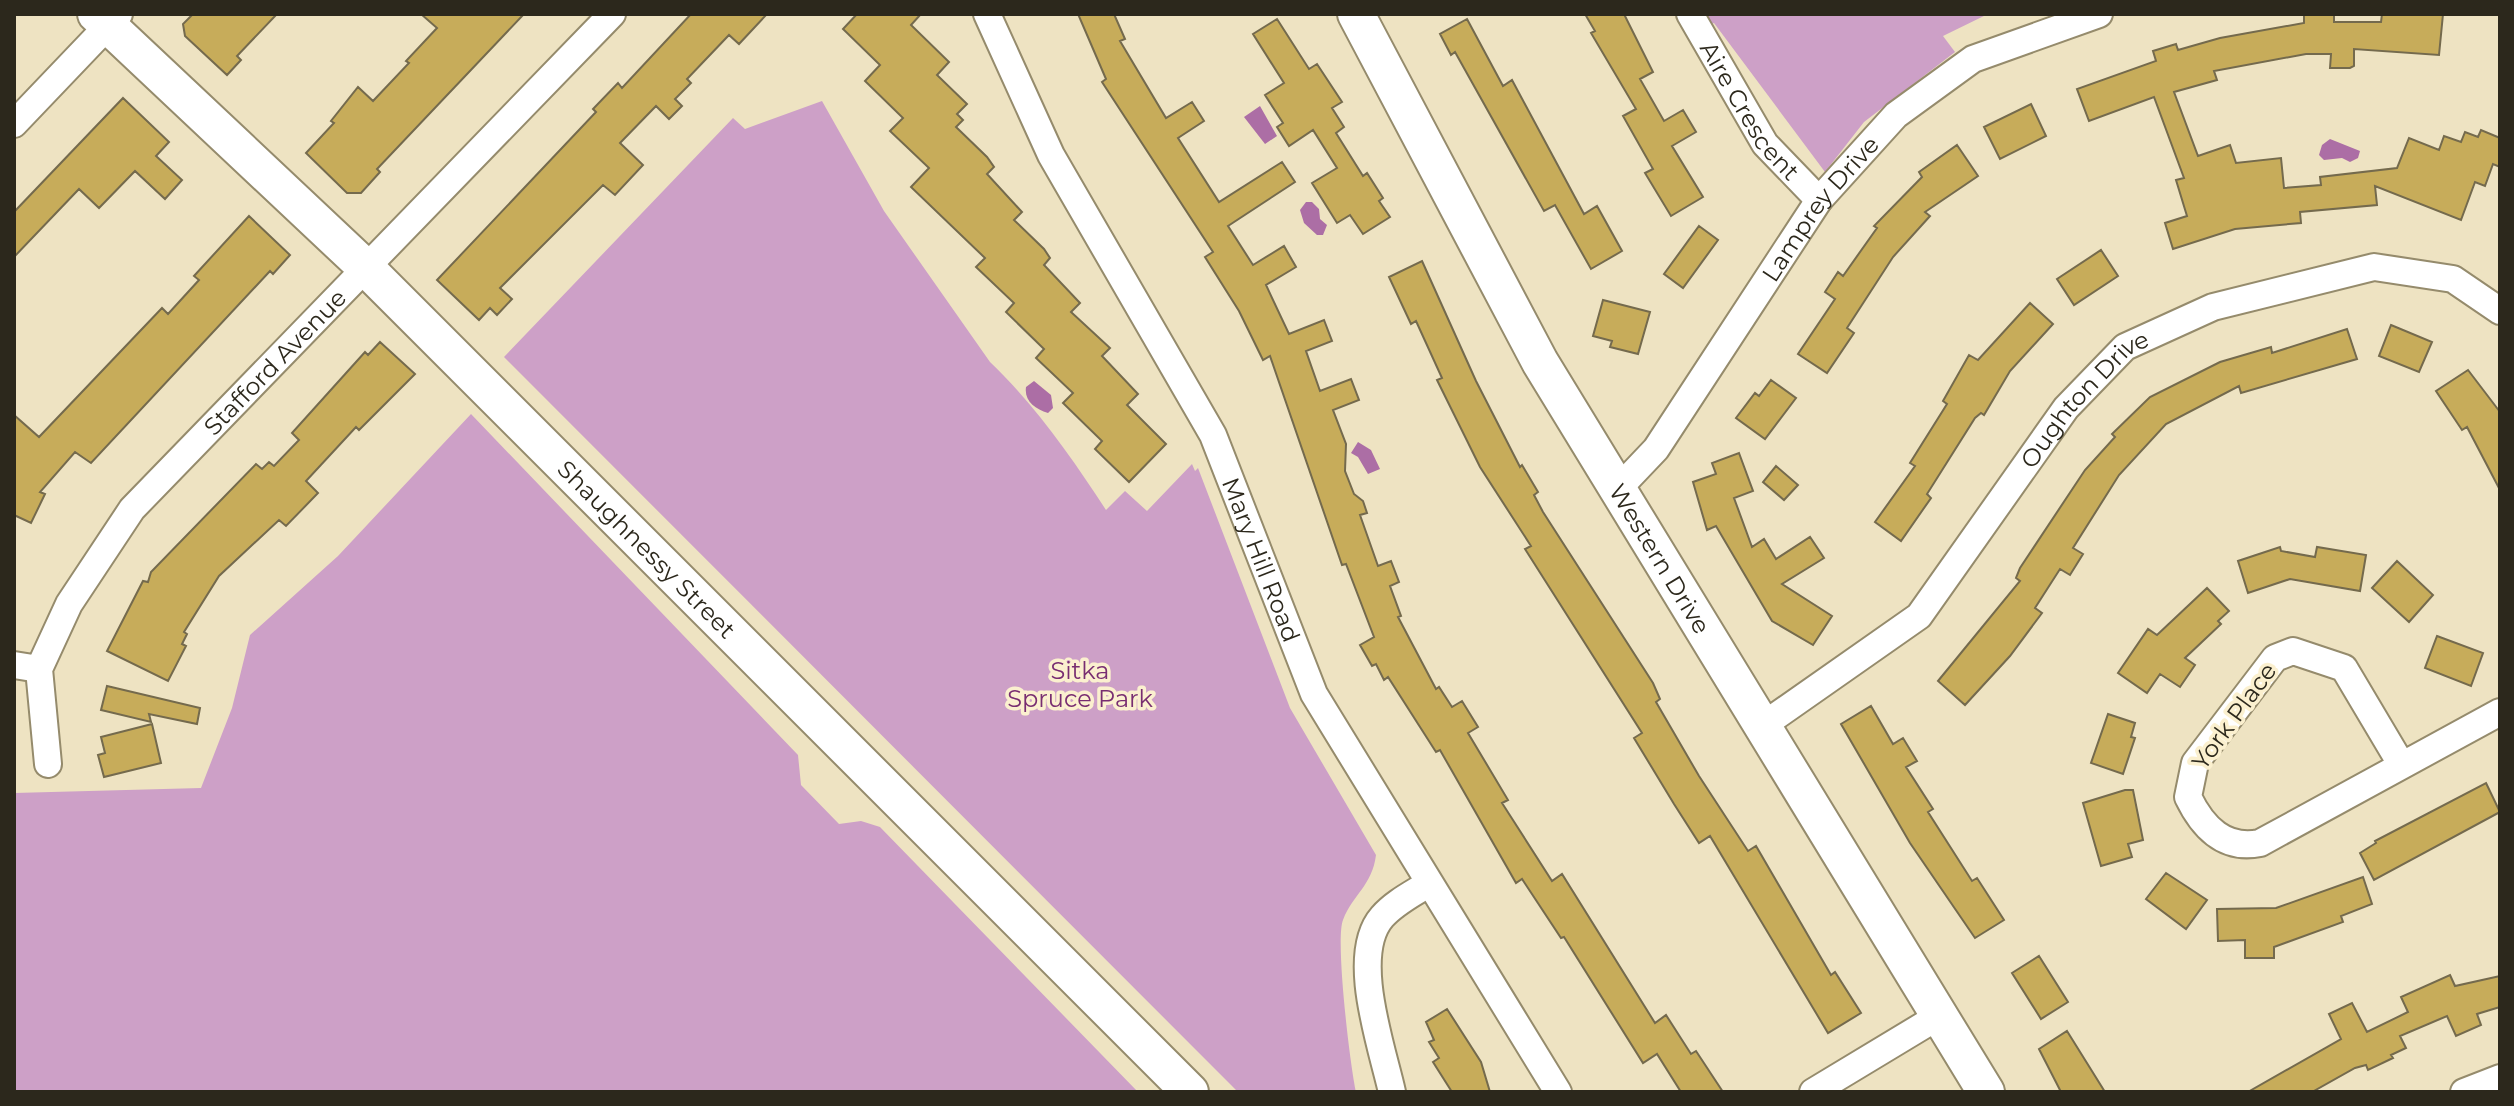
<svg xmlns="http://www.w3.org/2000/svg" width="2514" height="1106" font-family="Montserrat,sans-serif">
<style>
.green{fill:#cda0c7}
.water{fill:#ac6ea5}
.building{fill:#c7ac5a;stroke:#746a4d;stroke-width:2}
.lines{fill:none;stroke-linecap:round;stroke-linejoin:round}
.street-casing{stroke:#958b6c;stroke-width:30}
.secondary-casing{stroke:#958b6c;stroke-width:40}
.street{stroke:#fff;stroke-width:26}
.secondary{stroke:#fff;stroke-width:36}
.labels{text-anchor:middle;dominant-baseline:central;stroke-width:7;stroke-linejoin:round;paint-order:stroke}
.street-label{font-size:24px;fill:#2c281c;stroke:#fbf0cf}
.park-label{font-size:24px;fill:#782d71;stroke:#fbf0cf}
</style>
<rect width="100%" height="100%" fill="#eee3c2"/>
<!-- green -->
<path class="green" d="M1692 14H1988L1943 36 1955 52 1864 122 1825 172 1714 23 1699 30Z
M822 101 884 211 990 362C1035 405 1072 458 1106 510L1125 491 1147 511 1192 464 1195 471 1198 468 1290 708 1376 855C1372 886 1353 894 1343 920 1335 940 1350 1065 1356 1092H1238L504 357 733 118 745 129Z
M471 414 798 755 801 785 839 824 861 821 880 827 1138 1092H14V793L201 788 232 708 250 635 338 556Z"/>
<!-- water -->
<path class="water" d="M1260 106 1277 136 1265 144 1244 117Z
M2330 139 2360 151 2358 158 2350 162 2342 158 2324 160 2319 155 2322 145Z
M1306 202H1312L1319 209 1320 219 1327 225 1323 235H1317L1304 223 1300 210Z
M1034 381 1051 395 1053 408 1048 413C1035 409 1024 401 1026 387Z
M1358 442 1371 450 1380 469 1368 474 1358 457 1351 453Z"/>
<!-- building -->
<path class="building" d="M193 14H277L237 56 241 60 227 75 185 36 183 24Z
M421 14H524L377 169 380 172 361 193H347L306 153 334 123 331 121 358 87 373 101 409 63 406 61 437 28Z
M691 14H767L739 44 729 35 687 79 691 83 675 99 682 106 669 119 656 106 620 143 643 165 615 195 603 185 500 288 512 299 497 315 490 308 479 320 437 280 596 112 593 109 618 83 622 88Z
M857 14H921L911 25 949 62 937 75 967 104 957 114 963 120 956 127 987 157 994 167 987 174 1022 212 1014 220 1044 249 1050 258 1044 265 1080 303 1071 312 1110 348 1102 356 1138 394 1127 405 1166 444 1129 482 1095 449 1102 441 1063 403 1073 393 1036 358 1044 349 1006 312 1014 303 976 267 985 258 911 187 929 168 890 131 903 118 865 81 880 65 843 29Z
M1078 14H1114L1125 39 1120 41 1166 118 1192 102 1204 121 1178 138 1219 202 1282 162 1295 182 1228 226 1253 265 1284 246 1296 267 1266 285 1289 334 1324 320 1332 341 1306 351 1320 391 1351 379 1359 400 1333 410 1346 444 1345 471 1354 494 1363 501 1367 513 1360 515 1378 566 1391 561 1399 582 1390 586 1401 616 1398 617 1436 689 1439 687 1452 707 1462 701 1478 727 1468 733 1508 800 1502 803 1552 881 1562 874 1655 1023 1666 1015 1691 1054 1696 1051 1723 1092H1681L1657 1054 1643 1063 1564 937 1561 938 1522 879 1516 883 1440 750 1436 752 1388 677 1384 680 1376 664 1372 666 1360 645 1374 637 1346 564 1342 565 1270 356 1263 360 1239 311 1205 257 1213 252 1102 82 1106 79Z
M1585 14H1624L1653 72 1640 79 1664 121 1683 110 1696 132 1672 146 1703 197 1671 216 1645 173 1653 169 1623 116 1636 109 1591 33 1595 31Z
M2382 14H2443L2439 55 2354 49V66L2350 68H2330L2331 54H2306L2214 71 2217 80 2174 92 2198 156 2230 145 2236 163 2281 158 2284 188 2321 185 2320 177 2397 168 2409 138 2439 150 2444 136 2461 142 2465 132 2478 137 2481 130 2500 138V167L2493 164 2485 186 2475 182 2461 220 2375 186 2377 205 2300 212 2301 223 2235 229 2173 249 2165 223 2187 216 2176 180 2184 178 2154 97 2089 121 2077 89 2156 61 2153 51 2176 44 2178 50 2220 38 2304 23V15H2334V22H2381Z
M1277 19 1309 69 1317 64 1342 102 1332 108 1344 127 1336 133 1363 176 1367 173 1383 198 1379 201 1390 217 1363 234 1350 215 1337 223 1312 183 1337 168 1313 130 1289 146 1277 127 1283 123 1265 95 1284 83 1253 34Z
M1467 19 1503 86 1512 80 1584 214 1597 206 1622 251 1591 269 1555 205 1544 211 1455 52 1451 55 1440 34Z
M123 98 169 142 156 156 182 180 165 199 135 171 99 208 79 189 14 257V212Z
M2031 104 2046 136 2000 159 1984 127Z
M1957 145 1978 176 1925 212 1930 216 1893 257 1847 328 1854 333 1827 373 1798 354 1835 299 1825 292 1838 272 1843 276 1877 228 1874 226 1922 177 1919 172Z
M249 216 290 255 273 274 270 271 91 463 75 452 40 492 45 494 31 523 14 515V415L39 437 162 308 168 314 199 280 194 276Z
M1699 226 1718 240 1683 288 1664 274Z
M2101 250 2118 276 2074 305 2057 279Z
M1422 261 1476 381 1520 467 1522 465 1538 492 1534 495 1543 512 1653 683 1660 699 1656 702 1699 776 1748 851 1756 846 1831 975 1835 972 1861 1013 1828 1033 1710 836 1699 843 1674 804 1634 738 1642 733 1525 549 1531 546 1480 467 1437 380 1442 378 1416 321 1411 324 1389 277Z
M1603 300 1650 312 1638 354 1610 347 1612 341 1593 336Z
M2030 303 2053 324 2010 371 1984 415 1981 413 1975 418 1927 494 1931 498 1901 541 1875 522 1915 466 1910 463 1947 404 1943 401 1969 355 1978 360Z
M2391 325 2432 342 2419 372 2379 356Z
M2347 329 2357 359 2241 393 2239 386 2166 424 2119 475 2073 548 2083 554 2070 575 2060 569 2035 608 2042 613 2010 656 1965 705 1938 681 2020 581 2016 578 2020 568 2085 470 2115 437 2112 434 2150 397 2220 362 2271 347 2272 353Z
M380 342 415 374 359 430 356 427 306 481 318 493 286 526 279 520 219 576 184 632 187 634 182 644 186 646 168 681 107 651 143 581 148 582 151 572 256 464 262 469 269 462 274 466 299 440 292 433 365 352 368 355Z
M2468 370 2500 412V490L2467 427 2462 430 2436 391Z
M1771 380 1796 398 1765 439 1736 418 1755 393 1759 396Z
M1739 453 1753 491 1734 498 1752 547 1764 539 1776 559 1810 537 1824 558 1782 584 1832 616 1813 645 1772 621 1716 526 1707 530 1693 482 1716 474 1712 463Z
M1776 466 1798 485 1784 500 1763 482Z
M2280 547 2281 551 2315 557 2317 547 2366 555 2360 591 2290 579 2248 593 2238 561Z
M2397 561 2433 595 2409 622 2372 588Z
M2207 588 2229 611 2218 621 2221 624 2185 658 2195 665 2180 687 2160 674 2147 693 2118 673 2148 629 2157 635Z
M2437 636 2483 653 2471 686 2425 668Z
M107 686 200 708 197 724 149 714 151 722 101 710Z
M1871 706 1893 744 1903 738 1917 761 1906 767 1933 809 1928 812 1972 881 1977 878 2004 920 1975 938 1910 843 1841 724Z
M2108 714 2135 723 2131 737 2135 738 2123 774 2091 763Z
M152 724 161 763 104 777 98 755 105 753 101 737Z
M2486 783 2500 812 2374 880 2360 853 2376 843 2375 841Z
M2125 790H2133L2143 840 2128 844 2132 857 2101 866 2083 803Z
M2166 873 2207 900 2186 929 2146 899Z
M2363 877 2372 904 2341 916 2343 922 2274 947V958H2245V940L2218 941 2217 909 2276 908Z
M2039 956 2068 1002 2041 1019 2012 973Z
M2450 975 2455 986 2500 976V1007L2477 1014 2481 1025 2456 1036 2447 1016 2400 1036 2406 1048 2391 1055 2393 1058 2368 1070 2366 1065 2355 1068 2312 1092H2248L2341 1039 2329 1014 2352 1003 2367 1032 2408 1012 2401 997Z
M1447 1009 1481 1062 1490 1092H1452L1433 1062 1439 1058 1429 1042 1434 1040 1426 1022Z
M2067 1031 2105 1092H2061L2039 1049Z"/>
<g class="lines">
<!-- street casing -->
<g class="street-casing">
<g id="street">
<path id="s1" d="M987 14 1051 155 1213 435 1314 694 1558 1092"/>
<path id="s2" d="M1690 14 1765 144 1819 200"/>
<path d="M14 124 119 14"/>
<path id="s3" d="M1617 490 1656 449 1819 200 1896 115 1973 59 2099 14"/>
<path d="M14 665 39 669"/>
<path id="s4" d="M1762 726 1919 616 2066 408 2125 347 2213 307 2374 267 2453 279 2500 311"/>
<path id="s5" d="M48 764 39 669 69 604 132 509 612 14"/>
<path d="M2401 764 2344 668 2293 651 2275 658 2195 763 2188 797C2203 828 2225 850 2260 843L2500 712"/>
<path d="M1392 1092C1382 1047 1349 955 1382 917 1394 903 1412 894 1428 884"/>
<path d="M1813 1092 1939 1016"/>
<path d="M2464 1092 2500 1078"/>
</g>
</g>
<!-- secondary casing -->
<g class="secondary-casing">
<g id="secondary">
<path id="s6" d="M96 14 365 267 1190 1092"/>
<path id="s7" d="M1356 14 1540 362 1986 1092"/>
</g>
</g>
<!-- street -->
<use href="#street" class="street"/>
<!-- secondary -->
<use href="#secondary" class="secondary"/>
</g>
<g class="labels">
<!-- street labels -->
<g class="street-label">
<text stroke="none"><textPath href="#s2" startOffset="114">Aire Crescent</textPath></text>
<text stroke="none"><textPath href="#s3" startOffset="348">Lamprey Drive</textPath></text>
<text stroke="none"><textPath href="#s5" startOffset="486">Stafford Avenue</textPath></text>
<text stroke="none"><textPath href="#s4" startOffset="466">Oughton Drive</textPath></text>
<text stroke="none"><textPath href="#s6" startOffset="768">Shaughnessy Street</textPath></text>
<text stroke="none"><textPath href="#s1" startOffset="612">Mary Hill Road</textPath></text>
<text stroke="none"><textPath href="#s7" startOffset="624">Western Drive</textPath></text>
<text transform="translate(2234 716) rotate(-54)">York Place</text>
</g>
<!-- park labels -->
<g class="park-label">
<text x="1080" y="670">Sitka<tspan x="1080" dy="28">Spruce Park</tspan></text>
</g>
</g>
<!-- border -->
<rect width="2514" height="1106" fill="none" stroke="#2c281c" stroke-width="32"/>
</svg>
